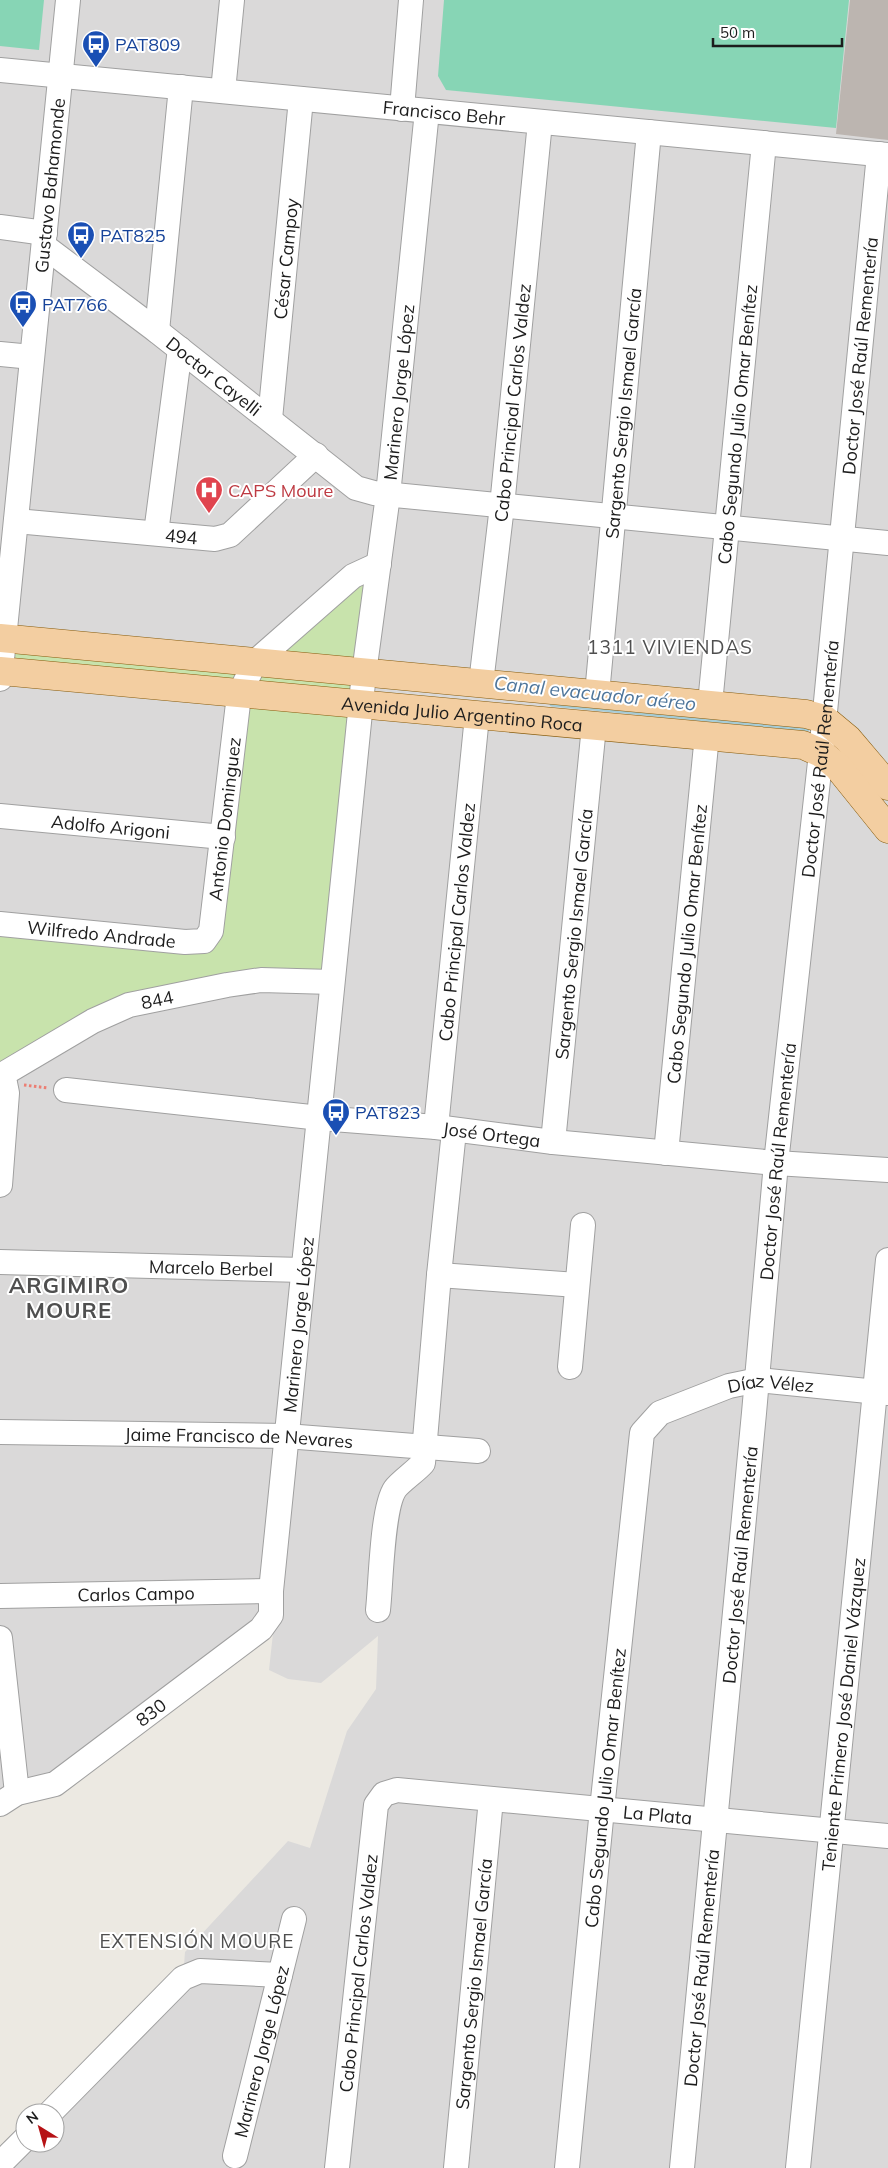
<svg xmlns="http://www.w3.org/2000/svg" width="888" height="2168" font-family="Mulish,sans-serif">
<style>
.residential{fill:#dad9d9}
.grass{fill:#c8e3ac}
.pitch{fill:#87d5b5}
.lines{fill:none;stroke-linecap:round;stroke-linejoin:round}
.stream{stroke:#a6ccd6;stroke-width:5}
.building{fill:#bcb5b0}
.minor-casing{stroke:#a0a0a0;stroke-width:26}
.major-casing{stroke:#875c0d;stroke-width:29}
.path{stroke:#ec7e73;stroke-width:3;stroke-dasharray:2.5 2.5;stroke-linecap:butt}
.minor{stroke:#fff;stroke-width:24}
.major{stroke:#f3cea1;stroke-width:28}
.labels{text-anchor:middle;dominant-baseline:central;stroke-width:4;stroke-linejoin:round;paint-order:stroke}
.transit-label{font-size:18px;fill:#164399;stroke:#fff;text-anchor:start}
.street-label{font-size:18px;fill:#1c1c1c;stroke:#fff}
.health-label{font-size:18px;fill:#be3a42;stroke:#fff;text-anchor:start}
.neighbourhood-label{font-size:19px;letter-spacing:1px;fill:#4f4f4f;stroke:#fff}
.water-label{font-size:19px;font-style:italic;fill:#4f769b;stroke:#fff}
.district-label{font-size:22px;font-weight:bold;letter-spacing:1px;fill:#4f4f4f;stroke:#fff}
</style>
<rect width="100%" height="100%" fill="#ece9e2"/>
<!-- residential -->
<path class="residential" d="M0 0H888V2168H0L25 2143H55V2113L183 1978 185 1952 288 1841 310 1848 347 1731 376 1689 378 1636 321 1683 288 1679 269 1670 275 1615H271L55 1784 0 1804Z"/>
<!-- grass -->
<path class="grass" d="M379 564 332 982 129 1005 0 1076V924L204 941 239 695 0 671V638L255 662Z"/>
<!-- pitch -->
<path class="pitch" d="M0 0H44L39 50 0 46Z
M444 0H849L836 128 446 90 438 76Z"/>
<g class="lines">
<!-- stream -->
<path class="stream" d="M552 704 807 729"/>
</g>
<!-- building -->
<path class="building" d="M850 0H888V140L836 134Z"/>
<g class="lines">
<!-- minor casing -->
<g class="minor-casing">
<g id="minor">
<path id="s1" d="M0 70 888 155"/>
<path d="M223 91 232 0"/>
<path d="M402 109 411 0"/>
<path d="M0 227 45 233"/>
<path id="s2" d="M44 246 157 331 356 488 374 493 888 543"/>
<path d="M157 331 181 87"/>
<path d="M0 354 32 357"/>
<path id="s3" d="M270 419 301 99"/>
<path id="s4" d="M16 521 215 539 230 535 316 455"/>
<path d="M156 533 180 349"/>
<path id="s5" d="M0 679 68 0"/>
<path id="s6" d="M481 683 502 506 540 122"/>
<path id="s7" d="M597 694 649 132"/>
<path id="s8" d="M710 704 764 143"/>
<path id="s9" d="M0 816 223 837"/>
<path id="s10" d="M0 924 185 942 204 941 211 931 239 695 255 662 353 576 379 564"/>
<path id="s11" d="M0 1076 93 1021 129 1005 227 985 261 980 332 982"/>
<path d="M0 1079 5 1083 7 1093 0 1185"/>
<path id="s12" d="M66 1090 320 1118 436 1127 553 1142 776 1163 888 1170"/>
<path id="s13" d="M436 1127 477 716"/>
<path id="s14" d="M553 1142 594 726"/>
<path id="s15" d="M666 1153 707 735"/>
<path id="s16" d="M0 1262 303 1270"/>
<path d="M439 1275 577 1285"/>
<path d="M570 1367 583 1225"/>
<path id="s17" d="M0 1432 286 1436 478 1451"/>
<path id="s18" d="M0 1596 271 1591"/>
<path d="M378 1610C381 1583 382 1508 395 1489 400 1482 416 1471 423 1463L439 1275 454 1131"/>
<path d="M0 1638 17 1793"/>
<path id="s19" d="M0 1804 17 1793 55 1784 261 1629 271 1615V1591L364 673 388 495 427 111"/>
<path d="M50 2113 183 1978 200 1971 280 1975"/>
<path id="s20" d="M235 2156 294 1919"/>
<path d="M0 2164 25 2139"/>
<path id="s21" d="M337 2168 376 1805 384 1794 397 1790 888 1836"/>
<path id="s22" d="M456 2168 491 1799"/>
<path id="s23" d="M567 2168 602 1809 642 1433 660 1413 729 1386 758 1380 888 1393"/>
<path id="s24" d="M682 2168 754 1413 776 1163 821 753 879 154"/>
<path id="s25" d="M798 2168 888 1260"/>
</g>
</g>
<!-- major casing -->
<g class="major-casing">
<g id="major">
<path d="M0 638 806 714 824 719 848 739 888 786"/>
<path id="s26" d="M0 671 803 745 821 753 838 767 888 829"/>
</g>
</g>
<!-- path -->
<path class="path" d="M24 1085 48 1088"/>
<!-- minor -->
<use href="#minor" class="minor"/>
<!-- major -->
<use href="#major" class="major"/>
</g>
<!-- icons -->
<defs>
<g id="bus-pin" transform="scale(1.4375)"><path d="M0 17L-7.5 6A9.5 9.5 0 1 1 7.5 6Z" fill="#1a4fb4" stroke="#fff"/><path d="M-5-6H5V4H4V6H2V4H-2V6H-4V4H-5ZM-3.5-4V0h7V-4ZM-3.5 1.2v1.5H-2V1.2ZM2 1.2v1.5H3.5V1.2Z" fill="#fff"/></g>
<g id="hospital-pin" transform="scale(1.4375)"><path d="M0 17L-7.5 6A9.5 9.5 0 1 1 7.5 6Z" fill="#e0444e" stroke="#fff"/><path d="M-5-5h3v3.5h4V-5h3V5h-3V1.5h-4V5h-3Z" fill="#fff"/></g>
</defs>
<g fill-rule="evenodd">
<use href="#bus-pin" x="96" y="44"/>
<use href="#bus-pin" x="81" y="235"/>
<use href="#bus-pin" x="23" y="304"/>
<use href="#hospital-pin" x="209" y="490"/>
<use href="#bus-pin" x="336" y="1112"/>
</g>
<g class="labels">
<!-- transit labels -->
<g class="transit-label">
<text x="115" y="44">PAT809</text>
<text x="100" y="235">PAT825</text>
<text x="42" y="304">PAT766</text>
<text x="355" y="1112">PAT823</text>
</g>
<!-- street labels -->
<g class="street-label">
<text stroke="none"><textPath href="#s1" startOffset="446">Francisco Behr</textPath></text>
<text stroke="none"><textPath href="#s5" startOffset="496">Gustavo Bahamonde</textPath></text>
<text stroke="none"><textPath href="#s3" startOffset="161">César Campoy</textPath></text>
<text stroke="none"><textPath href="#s24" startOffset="1821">Doctor José Raúl Rementería</textPath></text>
<text stroke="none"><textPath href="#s2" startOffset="214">Doctor Cayelli</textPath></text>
<text stroke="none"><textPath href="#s19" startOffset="1564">Marinero Jorge López</textPath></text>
<text stroke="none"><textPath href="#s6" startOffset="282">Cabo Principal Carlos Valdez</textPath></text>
<text stroke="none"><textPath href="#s7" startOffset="282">Sargento Sergio Ismael García</textPath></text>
<text stroke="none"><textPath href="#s8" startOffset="281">Cabo Segundo Julio Omar Benítez</textPath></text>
<text stroke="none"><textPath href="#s4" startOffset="166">494</textPath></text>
<text stroke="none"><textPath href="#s26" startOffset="464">Avenida Julio Argentino Roca</textPath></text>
<text stroke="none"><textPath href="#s24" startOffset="1416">Doctor José Raúl Rementería</textPath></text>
<text stroke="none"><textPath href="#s10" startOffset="330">Antonio Dominguez</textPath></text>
<text stroke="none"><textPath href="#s9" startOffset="111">Adolfo Arigoni</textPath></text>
<text stroke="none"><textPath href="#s13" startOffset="206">Cabo Principal Carlos Valdez</textPath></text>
<text stroke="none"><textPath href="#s10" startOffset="102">Wilfredo Andrade</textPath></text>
<text stroke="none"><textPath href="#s14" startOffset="209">Sargento Sergio Ismael García</textPath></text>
<text stroke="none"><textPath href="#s15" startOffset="210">Cabo Segundo Julio Omar Benítez</textPath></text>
<text stroke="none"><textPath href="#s11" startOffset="176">844</textPath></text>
<text stroke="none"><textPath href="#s12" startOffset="428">José Ortega</textPath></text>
<text stroke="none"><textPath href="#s24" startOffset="1011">Doctor José Raúl Rementería</textPath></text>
<text stroke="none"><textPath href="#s16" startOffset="211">Marcelo Berbel</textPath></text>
<text stroke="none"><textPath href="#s19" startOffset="626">Marinero Jorge López</textPath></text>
<text stroke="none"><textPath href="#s23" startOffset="882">Díaz Vélez</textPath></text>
<text stroke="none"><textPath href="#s17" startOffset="239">Jaime Francisco de Nevares</textPath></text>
<text stroke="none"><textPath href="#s24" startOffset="606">Doctor José Raúl Rementería</textPath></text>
<text stroke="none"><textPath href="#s18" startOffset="136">Carlos Campo</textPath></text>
<text stroke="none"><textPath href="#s19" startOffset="179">830</textPath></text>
<text stroke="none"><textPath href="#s25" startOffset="456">Teniente Primero José Daniel Vázquez</textPath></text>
<text stroke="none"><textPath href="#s23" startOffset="382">Cabo Segundo Julio Omar Benítez</textPath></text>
<text stroke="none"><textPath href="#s21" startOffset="654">La Plata</textPath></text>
<text stroke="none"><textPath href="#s24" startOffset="201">Doctor José Raúl Rementería</textPath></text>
<text stroke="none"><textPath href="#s21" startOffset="196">Cabo Principal Carlos Valdez</textPath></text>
<text stroke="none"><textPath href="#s22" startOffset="185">Sargento Sergio Ismael García</textPath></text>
<text stroke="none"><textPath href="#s20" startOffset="108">Marinero Jorge López</textPath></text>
</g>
<!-- health labels -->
<g class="health-label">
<text x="228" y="490">CAPS Moure</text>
</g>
<!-- neighbourhood labels -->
<g class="neighbourhood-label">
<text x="670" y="647">1311 VIVIENDAS</text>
<text x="197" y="1941">EXTENSIÓN MOURE</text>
</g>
<!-- water labels -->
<g class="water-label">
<text transform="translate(595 693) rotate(6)">Canal evacuador aéreo</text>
</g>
<!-- district labels -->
<g class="district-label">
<text x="69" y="1285">ARGIMIRO<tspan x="69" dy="25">MOURE</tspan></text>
</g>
</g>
<!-- north arrow -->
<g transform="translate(40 2128) rotate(323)"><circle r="24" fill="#ffffff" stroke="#a4a4a4"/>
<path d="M0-4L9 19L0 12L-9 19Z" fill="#b61215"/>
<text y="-8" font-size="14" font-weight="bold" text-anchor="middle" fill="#1c1c1c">N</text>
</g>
<!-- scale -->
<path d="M713 38v8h129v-8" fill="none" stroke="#1c1c1c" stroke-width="2.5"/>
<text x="720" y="38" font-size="15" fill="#1c1c1c" stroke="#ffffff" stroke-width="4" paint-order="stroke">50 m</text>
</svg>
